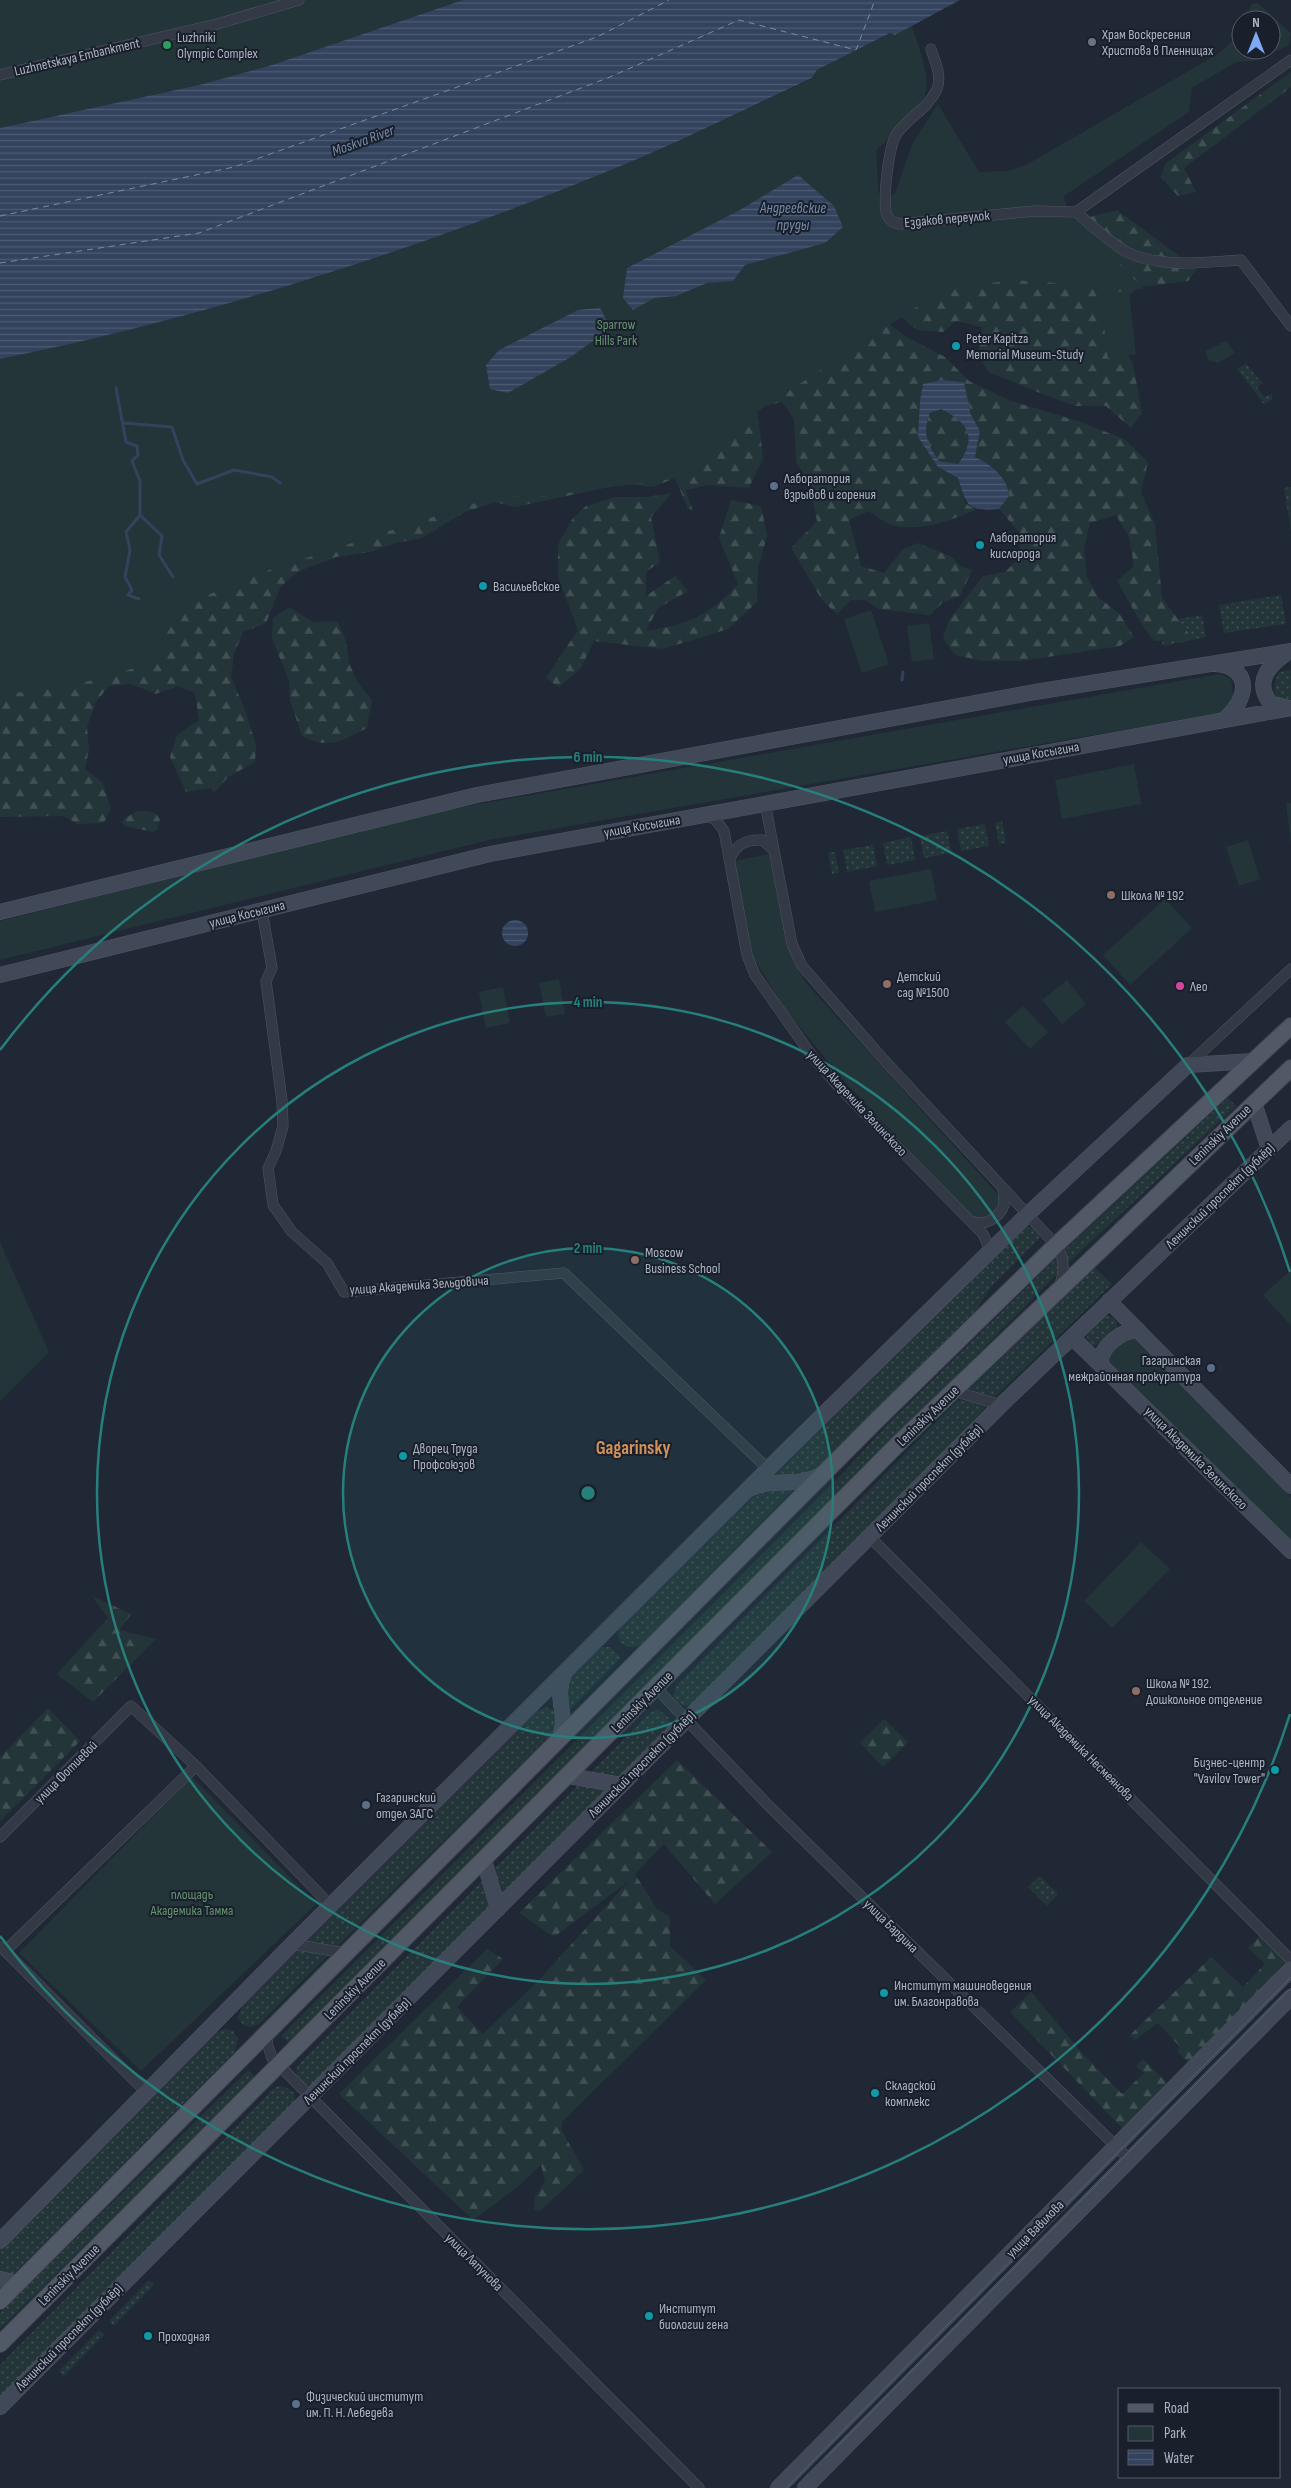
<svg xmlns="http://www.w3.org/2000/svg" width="1291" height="2488" font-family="'Sofia Sans Condensed',sans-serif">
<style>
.grass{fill:url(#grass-dots)}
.forest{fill:url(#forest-firs)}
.green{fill:#233538}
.water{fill:url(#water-rules);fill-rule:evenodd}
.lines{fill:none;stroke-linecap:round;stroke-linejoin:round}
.stream{stroke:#33435d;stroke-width:3}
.ferry{stroke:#758bab;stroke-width:1;stroke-dasharray:6 5;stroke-linecap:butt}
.street-casing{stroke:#4e5561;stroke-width:11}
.secondary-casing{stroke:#4e5561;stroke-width:16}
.primary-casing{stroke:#3d4350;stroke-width:18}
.street{stroke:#333a46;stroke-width:10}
.secondary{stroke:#414959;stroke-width:15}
.primary{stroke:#515967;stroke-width:16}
.tram{stroke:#555e6d;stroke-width:1}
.ring{fill:none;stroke:#277f7b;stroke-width:2.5}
.worship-dot{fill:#6b7280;stroke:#191f2b;stroke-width:2}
.leisure-dot{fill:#2e9e5b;stroke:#191f2b;stroke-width:2}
.culture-dot{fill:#0f9aa8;stroke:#191f2b;stroke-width:2}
.service-dot{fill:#5c6f8a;stroke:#191f2b;stroke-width:2}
.education-dot{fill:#8d6e63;stroke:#191f2b;stroke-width:2}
.hotel-dot{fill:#d1479c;stroke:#191f2b;stroke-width:2}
.labels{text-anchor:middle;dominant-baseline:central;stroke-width:4;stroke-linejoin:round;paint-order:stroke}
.poi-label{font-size:14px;fill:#adb5c3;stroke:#191f2b;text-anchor:start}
.street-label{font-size:14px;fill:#adb5c3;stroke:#191f2b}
.park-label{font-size:14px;fill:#659372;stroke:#191f2b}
.water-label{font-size:15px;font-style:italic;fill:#758bab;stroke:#191f2b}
.district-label{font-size:19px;font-weight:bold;fill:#d0925b;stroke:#191f2b}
.centre{fill:#277f7b;stroke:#191f2b;stroke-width:2.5}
.ring-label{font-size:15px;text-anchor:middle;font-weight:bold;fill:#277f7b;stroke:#191f2b;stroke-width:4;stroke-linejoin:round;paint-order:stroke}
</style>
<defs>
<pattern id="grass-dots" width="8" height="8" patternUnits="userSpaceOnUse" patternTransform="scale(1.25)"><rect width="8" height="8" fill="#233538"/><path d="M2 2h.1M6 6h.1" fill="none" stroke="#405053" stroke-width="1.8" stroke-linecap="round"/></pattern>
<pattern id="forest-firs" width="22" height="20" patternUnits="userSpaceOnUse" patternTransform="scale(1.25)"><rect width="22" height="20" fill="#233538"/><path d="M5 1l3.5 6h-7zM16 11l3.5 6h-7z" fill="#405053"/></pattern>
<pattern id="water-rules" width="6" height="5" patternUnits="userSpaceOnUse" patternTransform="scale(1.25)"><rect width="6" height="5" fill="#33435d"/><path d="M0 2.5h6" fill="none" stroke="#4e5c73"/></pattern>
</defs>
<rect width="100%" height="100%" fill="#202836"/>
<!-- grass -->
<path class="grass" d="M1246 364 1262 383 1257 387 1264 397 1272 394V399L1264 404 1237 369Z
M1291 487V531L1284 488Z
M1281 595 1286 624 1224 633 1219 605Z
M1202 615 1206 637 1163 646 1162 642C1173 636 1178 632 1178 619Z
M1291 670V702L1275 698C1274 688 1274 681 1279 672Z
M1002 821 1006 843 999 844 995 823Z
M985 824 989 846 961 851 957 829Z
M947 831 952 853 924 858 920 836Z
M911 837 915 860 887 865 883 843Z
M873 845 877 866 847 872 843 850Z
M835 852 839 873 832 874 828 853Z
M1228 1098 1236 1106 1067 1264 1065 1250Z
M1032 1227 1039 1232 1040 1238 991 1287 975 1311 810 1475H770L1024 1228Z
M1058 1257 1059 1272 801 1533 289 2043 281 2036 843 1473 888 1424Z
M1094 1267 1112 1284 995 1397 967 1391Z
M1105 1315 1113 1317 1117 1322V1329L1096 1345H1091L1085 1333Z
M963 1400 986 1407 907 1493 692 1707 678 1704 673 1696 676 1686 957 1401Z
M762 1487 794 1489 640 1645C627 1652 615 1642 619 1628Z
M603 1647H610L621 1658 571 1709 563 1681 597 1648Z
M546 1707 557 1713 559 1726 259 2024 251 2027 243 2025 238 2018 242 2006 537 1711Z
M658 1709 668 1717 671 1726 312 2086C301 2085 293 2075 298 2065L650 1713Z
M1040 1876 1058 1894 1047 1906 1028 1887Z
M225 2029 233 2031 238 2039 235 2051 0 2287V2250L216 2032Z
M248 2070 256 2078 0 2329V2313Z
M279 2086 288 2088 294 2093 296 2105 0 2404V2365L273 2089Z
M149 2280 154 2285 114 2326 109 2321Z
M99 2330 104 2335 64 2376 59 2371Z"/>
<!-- forest -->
<path class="forest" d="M1291 72V87L1184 168 1196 192 1178 196 1161 177 1165 164Z
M1117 210 1197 269 1188 281 1141 287 1118 302V338L1133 364 1142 413 1131 428 1106 406H1075L1040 393 989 372 978 356 982 327 956 321 943 332 917 330 870 291 1075 221Z
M866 307 905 336 945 357 969 381 1011 401 1078 421 1124 439 1148 462 1141 492 1155 524 1162 598 1192 638 1155 641 1144 628 1117 581 1134 566 1129 537 1116 515 1090 523 1084 548 1087 577 1099 598 1119 613 1134 637 1120 646 1021 661H983L955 655 943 638 949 620 983 576 1005 572 1020 557V533L999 509 1009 496C1008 478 991 464 975 457L980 431 971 415 964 382 942 380 918 437 938 467 958 478 965 503 976 510C951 520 923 531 896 526 887 525 877 516 869 511L849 520 861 566 884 573 902 550 918 543 952 557 961 567 972 570 960 596 943 602 930 615 878 609 865 600H851L837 614 822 600 791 548 817 521 809 482 796 462 794 419 782 402 757 408 763 458 749 488 708 485 686 490 693 511 688 509 675 478 653 487 623 484 515 507 495 502 463 513 422 538 395 543 370 552 336 557 297 572 280 588 266 623 243 632 234 654 231 677 245 710 256 745 255 762 228 777 215 792 211 788 186 792 170 757 177 735 199 720 195 693 178 686 156 694 131 684 109 686 96 702 87 727 89 749 85 769 102 782 111 808 104 823 78 824 63 816 0 817V417Z
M941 409C969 422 978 437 958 464L939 461C927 444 922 433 930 413Z
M672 493 651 517 660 562 646 572V596L675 576 688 591 658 608 646 631C687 625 710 615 738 584L719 538 731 500 761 506 767 536 758 568 757 602 728 629 663 649 594 641 581 668 559 687 546 678 578 630 558 577V544L573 518 586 506 615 497H647Z
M289 607 313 622 337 621 346 640 349 663 357 681 372 700 367 728C341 741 330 750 302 736L290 700 289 680 272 639 273 618Z
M137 811C148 811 156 810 160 820L157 830 153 832 124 826 122 822 125 818Z
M92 1596 131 1614 120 1630 156 1639 93 1702 57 1674 108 1618Z
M48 1708 80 1741 0 1821V1757Z
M884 1719 908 1742 883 1767 860 1743Z
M677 1760 772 1852 715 1904 664 1844 635 1874 657 1909 670 1917V1946L706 1980 562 2122V2131L584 2170 540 2211 534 2210 535 2197 545 2181 541 2165 516 2188 473 2220 339 2094 487 1949 503 1959 457 2007 483 2034 537 1982 629 1881 554 1937 519 1913Z
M1262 1934 1288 1960 1188 2063 1177 2051 1180 2047 1158 2023 1134 2041 1130 2035 1211 1957 1243 1987 1265 1964 1248 1948Z
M1031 1992 1084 2055 1122 2094 1144 2073 1136 2066 1143 2059 1167 2083 1123 2129 1010 2012Z"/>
<!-- green -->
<path class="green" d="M0 0H463L272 65 199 85 0 128Z
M1258 3 1291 33 1288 46 1252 61 1236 62 1192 88 1189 112 1064 196 1068 213 1144 289 1011 280 984 284 953 285 938 293 760 410 746 415 699 472 665 480 545 496H497L269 570 188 603 162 624 163 660 64 688 3 694V702H0V359C213 316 422 248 623 165 687 139 749 107 812 79L817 70 890 33 895 35 912 26C918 46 929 69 926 91 924 106 888 139 876 151L879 201 895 194 912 144 938 104 979 172 1007 171 1026 165 1218 54 1241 34V50H1271V20H1250L1249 9 1252 4Z
M1129 291 1136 354 1108 358 1100 294Z
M1226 341 1235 353 1218 363 1208 360 1205 351Z
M871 610 889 664 862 673 844 619Z
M929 623 934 659 912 662 907 626Z
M1219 674 1231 678 1234 702 1226 712 489 840 0 960V921L428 813Z
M1134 764 1141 804 1062 819 1055 780Z
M1286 803H1291V843Z
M1248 840 1260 879 1239 886 1226 847Z
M769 854 786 939 794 963 806 983 1001 1198 1002 1201 991 1216 976 1221 845 1082 784 1008 752 955 734 861Z
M931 869 937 900 875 912 869 881Z
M1165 899 1192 928 1130 985 1103 955Z
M559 979 565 1014 546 1017 539 983Z
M1067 980 1086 1004 1062 1024 1042 1000Z
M503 987 510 1023 486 1028 479 992Z
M1023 1006 1048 1032 1030 1049 1005 1022Z
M0 1242 49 1352 0 1401Z
M1291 1270V1326L1263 1295Z
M1134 1337 1291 1497V1545L1105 1360 1107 1351Z
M1141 1542 1170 1569 1112 1628 1084 1601Z
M192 1777 316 1904 141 2071 19 1953Z"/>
<!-- water -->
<path class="water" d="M463 0H960L895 35 890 33 817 70 812 78C749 107 687 139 623 165 422 248 213 316 0 359V128L199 85 272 65Z
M798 175 834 206 843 227 825 243 745 265 733 281 707 283 676 296 654 298 633 310 623 298 627 268 740 210Z
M600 308 611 328 569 358 508 393 490 389 486 365 499 350 578 310Z
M942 380 964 382 971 415 980 431 975 457C991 464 1008 478 1009 496L999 509C967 511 967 507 958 478L938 467 918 437 920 401 923 384ZM941 409C968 422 978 437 958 464L939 461C927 444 922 433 930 413Z
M502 933a13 13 0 1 1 26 0a13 13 0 1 1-26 0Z"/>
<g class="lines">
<!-- stream -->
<path class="stream" d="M116 388 126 442 137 446 138 455 132 461 140 481V515L162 536 159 555 173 577
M124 423 172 427 183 460 197 484 234 470 272 477 280 483
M139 599 128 595 132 590 125 577 130 550 126 532 140 515
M902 680 903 672"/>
<!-- ferry -->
<path class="ferry" d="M0 216 234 167 597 37 669 0
M0 263 199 233 610 77 739 20 856 50 875 0"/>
<!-- street casing -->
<g class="street-casing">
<path id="street" d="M931 49C935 62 942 75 937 89 928 109 907 118 896 135 889 147 881 205 888 217 891 222 895 223 900 224L1035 211 1076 212
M0 75 217 24 299 0
M1076 212 1291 60
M1076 212C1092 226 1107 240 1125 251 1159 269 1205 262 1241 260L1291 326
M765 803 792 944 802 966 884 1060 1056 1245C1065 1257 1065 1273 1059 1287
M704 815 715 819 724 831 747 955 755 975 812 1056 837 1085 983 1234 990 1250
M730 859C736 844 746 839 762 840L774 850
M262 911 272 968 266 981 282 1101 283 1126 276 1151 268 1168 273 1205 292 1232 327 1263 344 1292 564 1273 768 1469
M1188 1065 1291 969
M971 1221C985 1227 999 1218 1004 1205L1003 1189
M953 1391 1001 1405
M870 1537 1291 1960
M656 1688 768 1805 1130 2160
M0 1837 131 1706 196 1766 331 1906
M292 1944 345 1953
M1 1947 147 2093
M5 1951 196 1766
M270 2031 267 2043 272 2058 699 2488"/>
</g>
<!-- secondary casing -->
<g class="secondary-casing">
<path id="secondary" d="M1288 652C1269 665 1254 681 1270 703L1288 708
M1217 664C1255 669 1246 702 1224 720
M0 912 477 795 1035 692 1291 651
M0 975 490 854 1291 708
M1254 1103 1269 1149
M1109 1301 1291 1486
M1072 1337 1291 1551
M1101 1364C1100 1346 1121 1331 1138 1330
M749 1489C771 1477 797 1488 821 1475
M559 1739C570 1715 553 1700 564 1674
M569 1776 621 1785
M484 1860 498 1909
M0 2241 292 1944 783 1454 1028 1214 1188 1065 1254 1061
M0 2279 18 2283
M0 2407 1001 1405 1291 1128
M778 2488 1291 1969
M805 2488 1291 1997"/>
</g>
<!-- primary casing -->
<g class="primary-casing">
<path id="primary" d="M0 2301 878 1419 1056 1245 1291 1026
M0 2344 902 1440 1291 1068"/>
</g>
<!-- street -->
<use href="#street" class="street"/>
<!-- secondary -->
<use href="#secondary" class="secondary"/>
<!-- primary -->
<use href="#primary" class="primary"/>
<!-- tram -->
<path class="tram" d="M826 2458 1291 1988
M786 2488 1291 1977"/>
</g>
<!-- distance rings -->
<circle cx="588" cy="1493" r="245" fill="#277f7b" fill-opacity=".12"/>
<g class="ring">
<circle cx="588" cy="1493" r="245"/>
<circle cx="588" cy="1493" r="491"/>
<path d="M1290 1714A736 736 0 0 1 0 1936M0 1050A736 736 0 0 1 1290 1272"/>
</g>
<!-- markers -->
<circle class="worship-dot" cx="1092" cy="42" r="5"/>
<circle class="leisure-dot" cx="167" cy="45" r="5"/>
<g class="culture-dot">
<circle cx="956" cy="346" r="5"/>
<circle cx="980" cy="545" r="5"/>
<circle cx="483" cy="586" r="5"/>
<circle cx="403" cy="1456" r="5"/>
<circle cx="1275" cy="1770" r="5"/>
<circle cx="884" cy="1993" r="5"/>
<circle cx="875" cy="2093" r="5"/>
<circle cx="649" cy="2316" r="5"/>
<circle cx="148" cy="2336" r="5"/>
</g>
<g class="service-dot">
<circle cx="774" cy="486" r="5"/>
<circle cx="1211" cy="1368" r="5"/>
<circle cx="366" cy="1805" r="5"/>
<circle cx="296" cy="2404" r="5"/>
</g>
<g class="education-dot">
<circle cx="1111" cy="895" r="5"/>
<circle cx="887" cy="984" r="5"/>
<circle cx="635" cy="1260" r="5"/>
<circle cx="1136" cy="1691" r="5"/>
</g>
<circle class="hotel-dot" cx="1180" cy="986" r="5"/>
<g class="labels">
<!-- poi labels -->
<g class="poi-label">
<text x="1102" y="34">Храм Воскресения<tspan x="1102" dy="16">Христова в Пленницах</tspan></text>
<text x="177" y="37">Luzhniki<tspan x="177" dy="16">Olympic Complex</tspan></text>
<text x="966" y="338">Peter Kapitza<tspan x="966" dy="16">Memorial Museum-Study</tspan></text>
<text x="784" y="478">Лаборатория<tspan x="784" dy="16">взрывов и горения</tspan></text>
<text x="990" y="537">Лаборатория<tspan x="990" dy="16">кислорода</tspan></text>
<text x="493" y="586">Васильевское</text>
<text x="1121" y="895">Школа № 192</text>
<text x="897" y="976">Детский<tspan x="897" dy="16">сад №1500</tspan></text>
<text x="1190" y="986">Лео</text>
<text x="645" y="1252">Moscow<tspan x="645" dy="16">Business School</tspan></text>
<text x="1201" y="1360" text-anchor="end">Гагаринская<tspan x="1201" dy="16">межрайонная прокуратура</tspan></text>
<text x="413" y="1448">Дворец Труда<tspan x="413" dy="16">Профсоюзов</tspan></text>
<text x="1146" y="1683">Школа № 192.<tspan x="1146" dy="16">Дошкольное отделение</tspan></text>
<text x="1265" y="1762" text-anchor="end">Бизнес-центр<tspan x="1265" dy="16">"Vavilov Tower"</tspan></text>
<text x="376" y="1797">Гагаринский<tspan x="376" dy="16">отдел ЗАГС</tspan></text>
<text x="894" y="1985">Институт машиноведения<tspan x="894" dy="16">им. Благонравова</tspan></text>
<text x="885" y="2085">Складской<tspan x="885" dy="16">комплекс</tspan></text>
<text x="659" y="2308">Институт<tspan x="659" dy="16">биологии гена</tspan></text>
<text x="158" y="2336">Проходная</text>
<text x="306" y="2396">Физический институт<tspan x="306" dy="16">им. П. Н. Лебедева</tspan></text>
</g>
<!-- street labels -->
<g class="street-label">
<text transform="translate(77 57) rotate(-13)">Luzhnetskaya Embankment</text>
<text transform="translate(947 219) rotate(-5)">Ездаков переулок</text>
<text transform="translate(1041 753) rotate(-10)">улица Косыгина</text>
<text transform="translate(642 826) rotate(-10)">улица Косыгина</text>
<text transform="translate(247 914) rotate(-14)">улица Косыгина</text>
<text transform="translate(857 1103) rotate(47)">улица Академика Зелинского</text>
<text transform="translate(1220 1135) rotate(-44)">Leninskiy Avenue</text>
<text transform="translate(1220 1196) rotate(-44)">Ленинский проспект (дублёр)</text>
<text transform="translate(419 1285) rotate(-4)">улица Академика Зельдовича</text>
<text transform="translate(928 1416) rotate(-44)">Leninskiy Avenue</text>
<text transform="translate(1196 1458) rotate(45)">улица Академика Зелинского</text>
<text transform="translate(929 1478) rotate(-45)">Ленинский проспект (дублёр)</text>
<text transform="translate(642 1702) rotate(-45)">Leninskiy Avenue</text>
<text transform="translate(1081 1748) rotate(45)">улица Академика Несмеянова</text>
<text transform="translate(642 1764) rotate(-45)">Ленинский проспект (дублёр)</text>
<text transform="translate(66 1772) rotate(-45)">улица Фотиевой</text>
<text transform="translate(891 1926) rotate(44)">улица Бардина</text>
<text transform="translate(355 1989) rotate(-45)">Leninskiy Avenue</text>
<text transform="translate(357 2051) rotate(-45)">Ленинский проспект (дублёр)</text>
<text transform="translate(1035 2229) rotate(-45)">улица Вавилова</text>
<text transform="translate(474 2262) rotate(45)">улица Ляпунова</text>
<text transform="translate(69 2275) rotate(-45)">Leninskiy Avenue</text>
<text transform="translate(69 2337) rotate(-45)">Ленинский проспект (дублёр)</text>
</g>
<!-- park labels -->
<g class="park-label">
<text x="616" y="324">Sparrow<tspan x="616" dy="16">Hills Park</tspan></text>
<text x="192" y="1894">площадь<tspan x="192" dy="16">Академика Тамма</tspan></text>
</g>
<!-- water labels -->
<g class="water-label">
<text transform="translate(363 141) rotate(-20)">Moskva River</text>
<text x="793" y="208">Андреевские<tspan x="793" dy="17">пруды</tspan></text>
</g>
<!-- district labels -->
<g class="district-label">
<text x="633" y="1448">Gagarinsky</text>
</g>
</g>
<circle cx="588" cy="1493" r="8" class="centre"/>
<g class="ring-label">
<text x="588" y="762">6 min</text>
<text x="588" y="1007">4 min</text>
<text x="588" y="1253">2 min</text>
</g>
<!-- legend -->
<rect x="1118" y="2388" width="162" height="90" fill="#191f2b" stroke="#545b68"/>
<rect x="1128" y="2404" width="25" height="8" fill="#515967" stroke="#545b68"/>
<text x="1164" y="2413" font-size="15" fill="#adb5c3">Road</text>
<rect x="1128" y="2426" width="25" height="15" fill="#233538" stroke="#545b68"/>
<text x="1164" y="2438" font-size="15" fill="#adb5c3">Park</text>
<rect x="1128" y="2450" width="25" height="15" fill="url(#water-rules)" stroke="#545b68"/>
<text x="1164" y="2463" font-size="15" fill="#adb5c3">Water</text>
<!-- north arrow -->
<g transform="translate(1256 35)"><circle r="24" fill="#191f2b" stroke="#545b68"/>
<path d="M0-4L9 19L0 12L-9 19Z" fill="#80a9f5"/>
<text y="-8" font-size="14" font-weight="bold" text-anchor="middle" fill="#adb5c3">N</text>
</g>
</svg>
